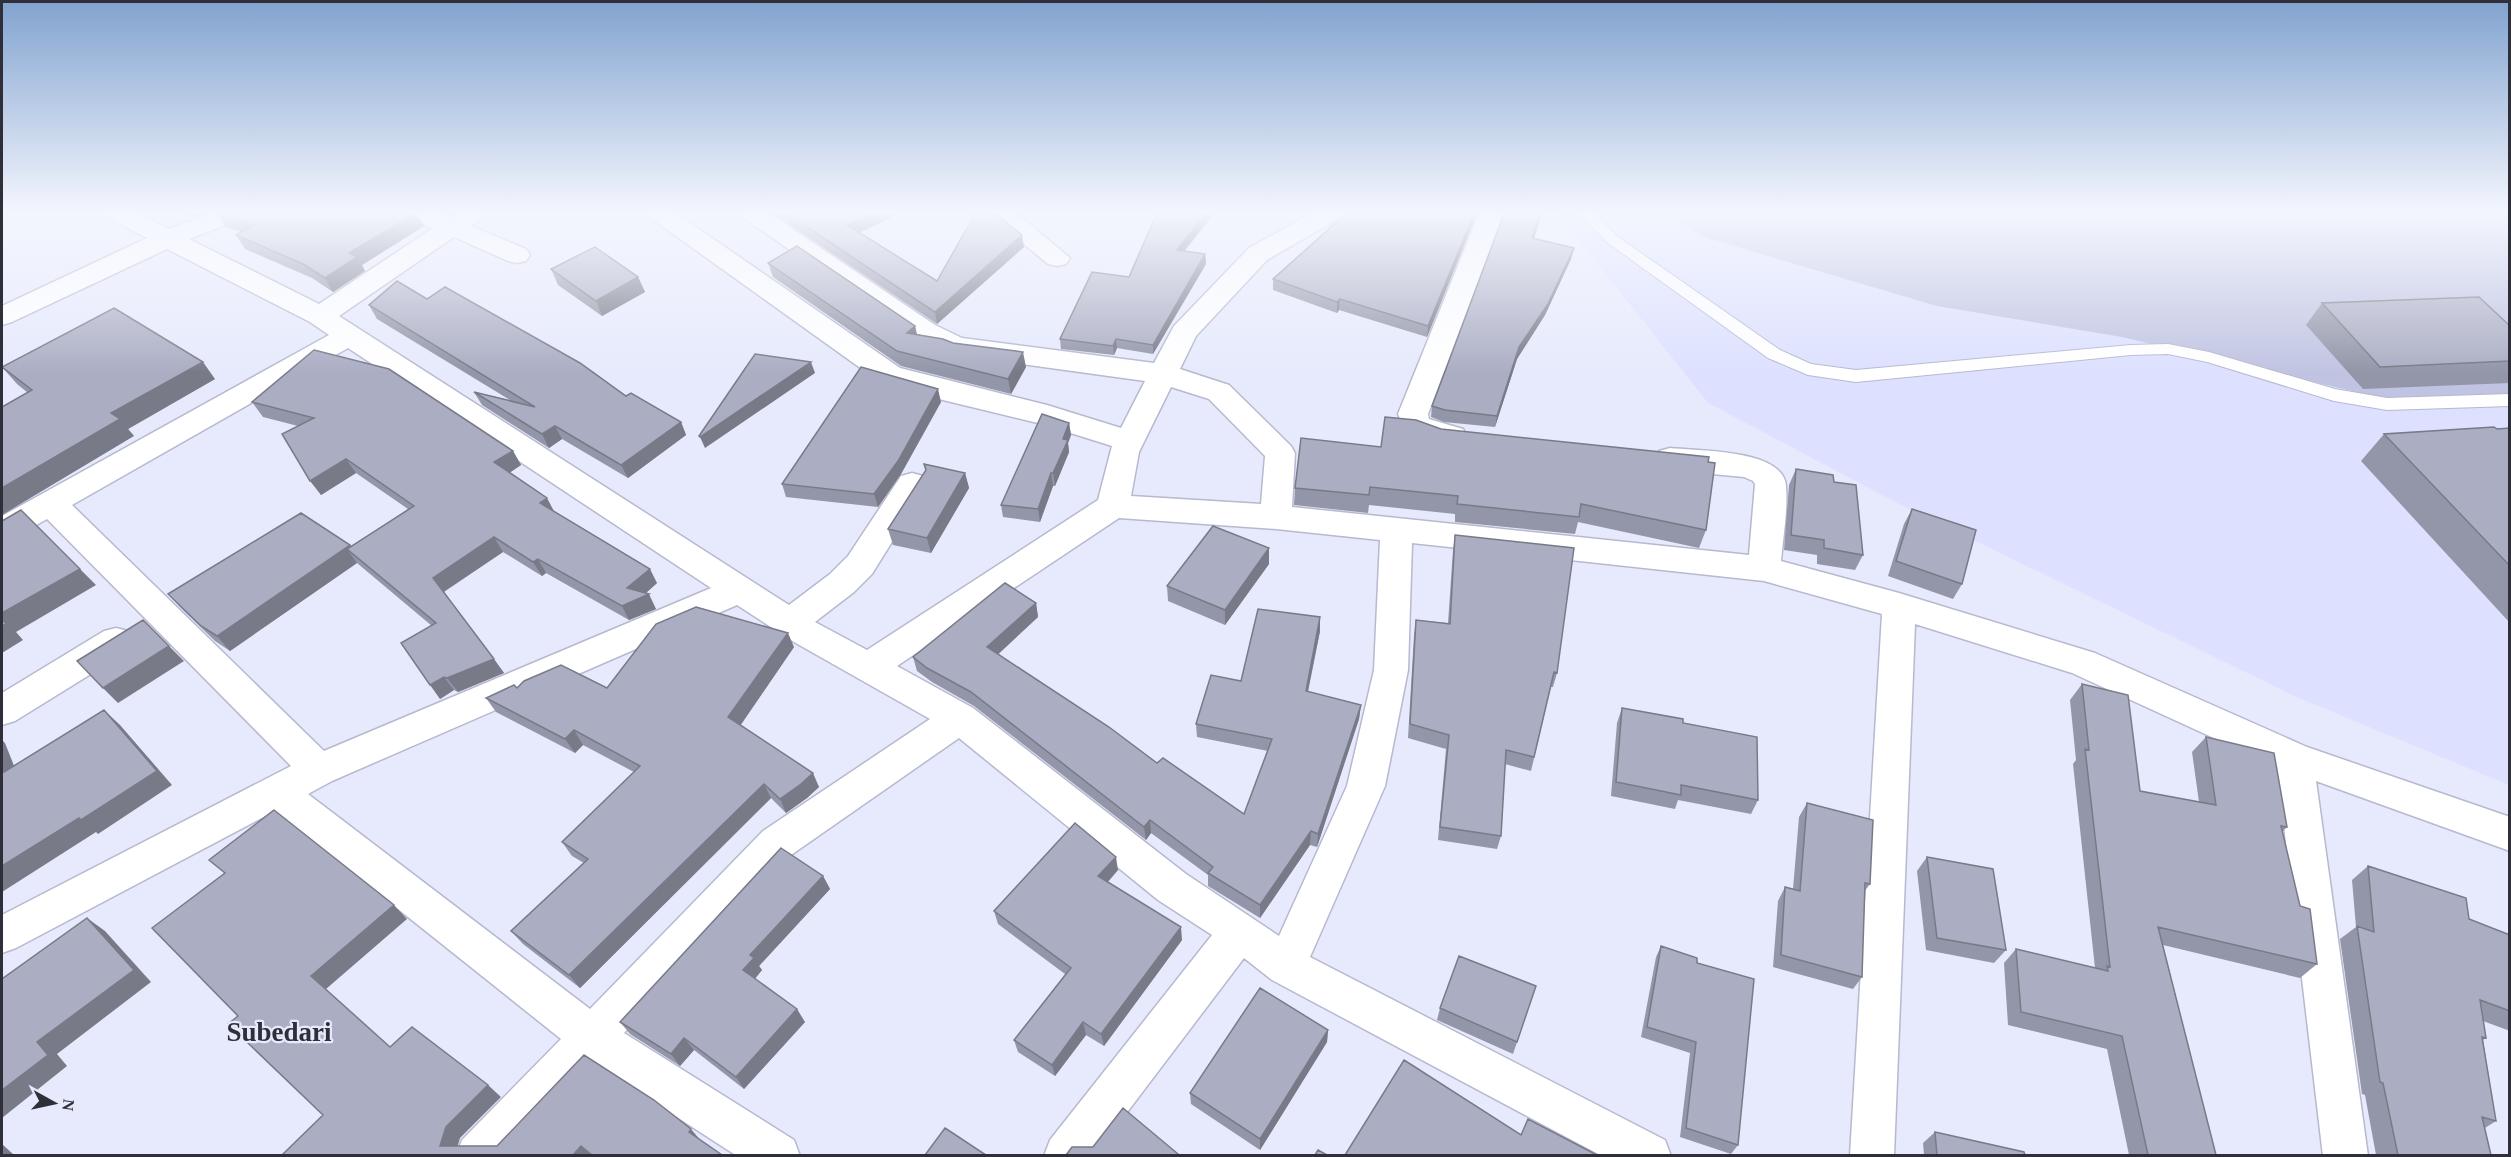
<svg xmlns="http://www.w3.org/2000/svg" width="2511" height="1157" font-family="'Times New Roman',serif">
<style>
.built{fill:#dde1ff}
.green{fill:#c0c4e2}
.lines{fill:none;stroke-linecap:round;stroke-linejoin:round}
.service-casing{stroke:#b6b9cf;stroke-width:2}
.minor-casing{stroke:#b6b9cf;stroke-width:3}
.service{fill:#fff;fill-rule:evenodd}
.minor{fill:#fff;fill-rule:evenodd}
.wall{fill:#9396a8}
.shaded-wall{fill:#787a88}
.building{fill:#abaec3;stroke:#787a88;stroke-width:1.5}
.labels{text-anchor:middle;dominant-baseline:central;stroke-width:4.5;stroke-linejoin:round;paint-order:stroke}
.near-district-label{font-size:27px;font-weight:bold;fill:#2e2f38;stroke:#e7eafc}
</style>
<rect width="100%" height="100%" fill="#e7eafc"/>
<!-- built -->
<path class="built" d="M1556 211H2509V785L2299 698 1899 504 1708 403Z"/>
<!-- green -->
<path class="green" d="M1663 211H2509V400L2408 404 2122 337 1937 306 1704 237Z"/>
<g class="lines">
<!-- service casing -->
<g class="service-casing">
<path id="service" d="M1577 211H1592L1618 237 1780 350 1811 364 1856 370 2131 345 2168 344 2209 352 2335 389 2387 398 2510 394V406L2387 410 2334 401 2207 362 2168 354 2131 355 1856 382 1808 375 1768 358 1608 243Z"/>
</g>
<!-- minor casing -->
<g class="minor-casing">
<path id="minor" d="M101 211H132L169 229 218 211H252L249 216 189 239 319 304 433 228 405 216 402 211H435L450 217 460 211H488L485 216 471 226 526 249 530 255 526 261 517 263 508 261 454 237 339 316 789 605 830 574 848 556 901 476 912 473 923 476 928 484 872 574 854 592 815 622 867 650 1098 500 1112 446 1042 424 914 393 880 382 648 216 645 211H673L900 368 1047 405 1121 428 1145 381 956 355 915 337 741 216 737 211H766L935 325 962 338 1154 363 1174 326 1249 248 1316 211H1346L1343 216 1267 260 1196 336 1180 369 1229 385 1291 446 1295 453 1292 507 1749 555 1755 484 1753 481 1744 477 1670 470 1659 467 1655 459 1659 451 1670 448C1698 451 1784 449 1786 486 1788 511 1783 537 1781 561L1899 593 2095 653 2307 747 2510 817V851L2316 781 2368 1156H2323L2277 767 2072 673 1915 624 1894 1156H1850L1882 614 1764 581 1412 543 1408 670 1385 786 1310 957 1665 1140 1671 1156H1602L1272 980 1244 958 1094 1156H1044L1050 1140 1212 935 1158 900 959 738 791 855 624 1033 794 1140 800 1156H737L595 1064 509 1156H456L462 1140 561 1039 275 811 16 948 2 953V915L291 766 47 519 13 538 2 542V516L329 335 310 322 167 249 12 322 2 325V306L147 238 104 216ZM348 348 711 588 324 751 72 505ZM1171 387 1209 399 1265 456 1261 504 1131 496 1139 452ZM1119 518 1276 529 1380 540 1374 670 1347 786 1279 936 1186 874 973 708 897 666ZM737 605 794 642 930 719 763 831 590 1009 308 794 332 781Z
M987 211H1014L1070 258 1066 264 1057 266 1048 264 990 216Z
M1480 211H1506L1428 414 1429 419 1463 429 1467 436 1463 443C1442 449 1424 440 1405 432L1398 414Z
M116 628 128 631 133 641 128 651 15 721 2 725V693L104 631Z"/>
</g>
<!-- service -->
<use href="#service" class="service"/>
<!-- minor -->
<use href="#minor" class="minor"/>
</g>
<!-- wall -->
<path class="wall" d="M173 211H213L194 217Z
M769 211H904L859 233 937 281 1024 247 937 324Z
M1158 211H1216L1184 251 1205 254 1206 264 1153 354 1117 348 1114 355 1061 349 1060 339 1129 277Z
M1349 211H1478L1427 337 1339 310 1337 313 1273 290V279Z
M1543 211 1534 239 1571 259 1545 315 1517 359 1495 427 1444 422 1431 417 1432 406Z
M217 213H416L424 226 362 265 365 271 333 292 312 278 245 249 236 235 241 232 226 227Z
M768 263 915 326 917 334 953 343 1026 367 1011 394 901 366 773 277Z
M551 269 638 277 645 292 602 316 558 285Z
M427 299 681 422 686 435 628 478 562 439 549 448 482 405 474 392 510 400 377 319 369 305Z
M2322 303 2510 326V383L2363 389 2306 325Z
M2 367 215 379 128 429 134 436 28 393 17 384Z
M252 402 513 451 521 465 509 473 554 511 657 583 645 594 656 609 629 620 546 573 542 576 503 552 444 592 504 673 458 692 454 690 440 699 432 626 357 563 230 651 215 641 182 609 168 594 350 545 351 547 408 509 356 473 321 495 298 426 263 417Z
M941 402 901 474 878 507 786 497 782 484Z
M1069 423 1071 435 1068 443 1069 452 1055 486H1053L1040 522 1003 517 1001 505Z
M2510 428V623L2361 461 2384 434Z
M1301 438 1706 530 1699 548 1578 522 1575 534 1455 522V514L1369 505 1368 513 1294 505 1295 488Z
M924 464 965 473 969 488 931 553 893 545 888 529 926 471Z
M1796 469 1834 482 1863 555 1855 570 1817 564V555L1784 550 1789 485Z
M1912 509 1962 584 1953 599 1888 576 1904 524Z
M1455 535 1557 673 1553 687H1551L1531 771 1505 764 1501 836 1497 849 1438 840 1446 749 1408 738 1414 635 1416 620 1448 623 1453 550Z
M1269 564 1225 625 1168 601 1167 586Z
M1036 603 1038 617 998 654 1157 763 1244 814 1268 751 1197 737 1196 724 1241 681 1320 617V631L1308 692 1361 705 1359 719 1317 847 1310 845 1260 918 1208 886V875L1151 833 1146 840 974 706 932 682 917 671 913 657Z
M794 647 740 725 819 787 807 798 786 813 771 798 580 988 523 944 511 931 584 863 572 856 562 842 634 772 583 745 575 753 496 712 486 698 517 688H607Z
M2082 684 2140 791 2199 802 2192 752 2206 737 2287 827 2282 832 2300 906 2317 964 2300 978 2163 945 2216 1155H2129L2107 1049 2008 1025 2004 963 2016 949 2095 968 2073 764 2076 760 2070 700Z
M1622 708 1683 723 1758 800 1751 814 1678 800 1675 809 1611 796 1617 723Z
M1807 803 1870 884 1864 892 1862 977 1853 989 1773 967 1778 901 1785 887 1793 889 1799 817Z
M1927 857 2006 950 1994 963 1926 950 1917 871Z
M2368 866 2469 919 2510 935V1031L2483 1021 2486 1038 2483 1040 2496 1121 2485 1128 2491 1155H2376L2365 1095 2362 1094 2340 939 2356 927 2352 880Z
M1118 870 1108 882 1182 940 1104 1046 1086 1035 1055 1076 1018 1052 1014 1040 1065 974 998 924 994 911Z
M823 876 830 889 759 966 762 970 755 979 805 1022 744 1089 694 1050 680 1066 630 1034 620 1022Z
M1661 946 1697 963 1738 1145 1731 1154 1680 1137 1690 1053 1641 1037 1656 957Z
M1536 986 1513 1054 1437 1020 1440 1008Z
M1328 1030 1327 1042 1260 1150 1191 1104 1190 1093Z
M1935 1132 2025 1155H1924L1923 1143Z"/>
<!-- shaded-wall -->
<path class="shaded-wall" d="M190 211H213L194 217Z
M877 211H904L850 237 847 225Z
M1208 211H1216L1178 259 1177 250Z
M1475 211H1478L1427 337 1428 326Z
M1541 211H1543L1530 249 1532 238Z
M416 213 424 226 362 265 365 271 333 292 325 278 349 253Z
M1022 235 1024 247 937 324 935 312Z
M1574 248 1571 259 1545 315 1517 359 1495 427 1497 416 1519 347Z
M1205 254 1206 264 1153 354V345Z
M638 277 645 292 602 316 596 301Z
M1340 299 1339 310 1337 313V302Z
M915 326 918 341 907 333Z
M1116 339 1117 348 1114 355 1113 346Z
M1023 352 1026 367 1011 394 1008 379Z
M203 362 215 379 128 429 134 436 2 515V488L111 413Z
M811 362 815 373 705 448 700 437Z
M938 389 941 402 901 474 878 507 874 494Z
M681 422 686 435 628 478 621 465Z
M1069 423 1071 435 1068 443 1069 452 1055 486 1053 473 1063 439Z
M555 426 562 439 549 448 542 434Z
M513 451 521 465 503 477 494 462Z
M346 459 356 473 321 495 310 481Z
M965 473 969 488 931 553 927 538Z
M1051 473 1053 486 1040 522 1038 509Z
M547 498 555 513 540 503Z
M494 537 503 552 443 592 433 578Z
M350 545 361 560 347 549 357 563 230 651 217 636Z
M1269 548V564L1225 625V610Z
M538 559 546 573 542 576 533 562Z
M80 569 96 585 16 632 23 640 2 653V613Z
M650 569 657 583 640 598 649 594 656 609 629 620 622 606 627 588Z
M1036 603 1038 617 991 661 987 647Z
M1320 617V631L1305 705 1306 691Z
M788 633 794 647 736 732 728 717Z
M169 646 184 661 118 703 103 688Z
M494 659 504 673 458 692 447 678Z
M444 677 454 690 440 699 430 685Z
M1361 705 1359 719 1317 847 1318 834Z
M104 710 120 725 172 785 98 834 96 832 2 892V866Z
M574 730 583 745 575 753 565 739Z
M2 740 5 743 22 786 4 772 2 765Z
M813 773 819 787 807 798 786 813 780 799Z
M764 784 771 798 580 988 569 975Z
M1150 820 1151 833 1146 840 1144 827Z
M1311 831 1310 845 1260 918V905Z
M1116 857 1118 870 1101 889 1098 876Z
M823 876 830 889 759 966 762 970 751 983 743 970 750 955Z
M394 905 407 919 326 989 311 976Z
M87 918 105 931 151 982 57 1054 67 1066 2 1118V1090L37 1042Z
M1181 927 1182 940 1104 1046 1101 1034Z
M797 1009 805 1022 744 1089 736 1077Z
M1083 1022 1086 1035 1055 1076 1052 1065Z
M1328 1030 1327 1042 1260 1150V1139Z
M684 1038 694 1050 680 1066 671 1054Z
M488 1085 501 1097 460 1138 455 1155 440 1146 446 1127Z
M691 1129 701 1141 689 1132Z
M2 1144 14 1155H5L2 1153Z
M581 1146 591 1155H573Z"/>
<!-- building -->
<path class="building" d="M224 211H412L416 213 349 253 357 257 325 278 303 264 236 235 254 225 217 213Z
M783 211H877L847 225 937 281 976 212 997 215 1022 235 935 312Z
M1158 211H1208L1177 250 1205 254 1153 345 1116 339 1113 346 1060 339 1092 272 1129 277Z
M1349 211H1475L1428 326 1340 299 1337 302 1273 279Z
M1505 211H1541L1532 238 1574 248 1548 304 1519 347 1497 416 1445 410 1432 406Z
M797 246 915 326 907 333 943 339 953 343 1023 352 1008 379 897 351 768 263Z
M595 247 638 277 596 301 551 269Z
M397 281 427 299 445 287 580 363 626 396 631 393 681 422 621 465 555 426 542 434 474 392 535 407 369 305Z
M2479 297 2510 326V361L2380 367 2322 303Z
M114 308 203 362 111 413 120 419 2 488V407L32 390 2 367Z
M314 350 389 369 513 451 494 462 547 498 540 503 650 569 627 588 649 594 622 606 538 559 533 562 494 537 433 578 494 659 447 678 444 677 430 685 401 643 436 623 347 549 414 506 346 459 310 481 282 434 314 418 252 402Z
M755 354 811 362 700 437 699 436Z
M861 367 938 389 898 461 874 494 782 484Z
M1042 414 1069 423 1063 439 1068 440 1053 473H1051L1038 509 1001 505Z
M1385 417 1416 420 1441 429 1709 457 1708 462 1715 463 1706 530 1581 504 1579 517 1457 504 1458 496 1370 487 1369 495 1295 488 1301 438 1381 447Z
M2494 427 2497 429 2510 428V566L2384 434Z
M924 464 965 473 927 538 888 529 926 470Z
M1796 469 1833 475 1834 482 1856 485 1863 555 1824 548V540L1791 535Z
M1912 509 1976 530 1962 584 1896 561Z
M21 510 80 569 2 613V521Z
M301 513 350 545 217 636 201 626 168 594Z
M1213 526 1269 548 1225 610 1167 586Z
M1455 535 1574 548 1557 673 1554 672 1534 757 1506 750 1501 836 1440 827 1449 735 1410 724 1416 620 1450 624Z
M1005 583 1036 603 987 647 1109 727 1157 763 1163 758 1244 814 1272 739 1196 724 1211 675 1241 681 1258 609 1320 617 1306 691 1361 705 1318 834 1311 831 1260 905 1208 873 1213 867 1150 820 1144 827 971 692 927 668 913 657Z
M696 607 788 633 728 717 813 773 801 784 780 799 764 784 569 975 511 931 588 859 562 842 640 766 574 730 565 739 486 698 514 685 517 688 524 681 561 665 607 688 656 624Z
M2 619 6 624 2 626Z
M143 620 169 646 103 688 77 661Z
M2082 684 2128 695 2140 791 2216 805 2206 737 2274 753 2287 827 2281 826 2300 906 2310 909 2317 964 2158 927 2216 1155H2148L2122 1036 2021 1012 2016 949 2108 971 2107 966 2110 967 2085 749 2089 750Z
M1622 708 1683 719V723L1757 737 1758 800 1681 785V795L1616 782Z
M104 710 157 771 81 820 79 818 2 866V765L4 772Z
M1807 803 1873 820 1870 884 1865 883 1862 977 1781 955 1785 887 1800 891Z
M274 810 394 905 311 976 390 1047 412 1027 488 1085 446 1127 440 1146H497L584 1055 654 1100 691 1129 689 1132 722 1155H592L581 1146 573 1155H282L323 1115 228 1024 238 1016 152 928 225 873 209 860Z
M1075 823 1116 857 1098 876 1181 927 1101 1034 1083 1022 1052 1065 1014 1040 1071 968 994 911Z
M781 848 823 876 750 955 754 958 743 970 797 1009 736 1077 684 1038 671 1054 620 1022Z
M1927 857 1993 869 2006 950 1937 938Z
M2368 866 2466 898 2469 919 2510 935V1011L2480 1000 2486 1038 2482 1037 2496 1121 2482 1117 2491 1155H2398L2383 1083 2380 1082 2357 926 2374 932Z
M87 918 134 970 37 1042 48 1055 2 1090V979Z
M1661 946 1697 958V963L1754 979 1738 1145 1686 1128 1696 1042 1647 1027Z
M1459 956 1536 986 1517 1042 1440 1008Z
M1260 988 1328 1030 1260 1139 1190 1093Z
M1404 1060 1521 1135 1528 1119 1597 1155H1345Z
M1123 1108 1178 1154 1177 1155H1066L1072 1147H1093Z
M945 1128 986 1155H925Z
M1935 1132 2024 1152 2025 1155H1937Z
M1318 1150 1327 1155H1315Z"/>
<!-- sky -->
<linearGradient id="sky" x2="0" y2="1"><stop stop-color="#81a3cf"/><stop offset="0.57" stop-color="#f4f6fe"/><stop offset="1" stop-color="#f4f6fe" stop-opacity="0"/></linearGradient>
<rect width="2511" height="373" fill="url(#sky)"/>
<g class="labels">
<!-- near-district labels -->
<g class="near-district-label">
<text x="279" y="1032">Subedari</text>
</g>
</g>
<!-- border -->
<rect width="2511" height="1157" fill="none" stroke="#2e2f38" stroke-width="6"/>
<!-- north arrow -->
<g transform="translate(54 1103) rotate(98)" stroke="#e7eafc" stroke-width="4.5" paint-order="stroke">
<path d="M0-4.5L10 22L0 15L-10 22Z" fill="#2e2f38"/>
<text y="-9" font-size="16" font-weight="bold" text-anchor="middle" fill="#2e2f38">N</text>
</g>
</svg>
